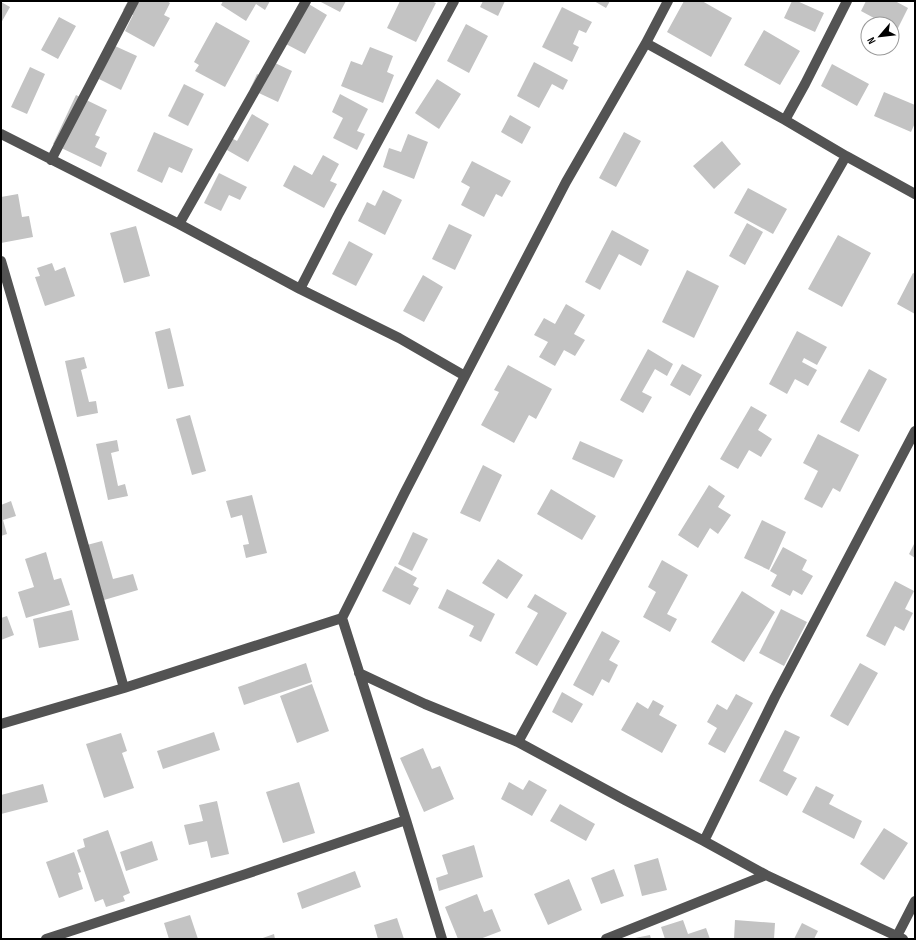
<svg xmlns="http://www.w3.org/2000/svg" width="916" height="940" font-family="'Sofia Sans Condensed',sans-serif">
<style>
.building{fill:#c3c3c3}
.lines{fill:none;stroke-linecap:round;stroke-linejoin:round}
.minor{stroke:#535353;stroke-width:10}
</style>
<rect width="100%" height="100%" fill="#fff"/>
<!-- building -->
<path class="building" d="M128 1H167L170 3 164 15 170 18 154 47 125 31 133 15 123 10Z
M223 1H270L265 10 256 4 246 21 221 5Z
M319 1H346L340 12Z
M400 1H431L436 3 416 42 387 28Z
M483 1H505L498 16 480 7Z
M594 1H610L606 8Z
M684 1H702L732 18 711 57 667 32Z
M792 1H797L824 13 815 32 784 18Z
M866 1H895L908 8 897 30 892 28V24H885L861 11Z
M1 2 10 7 1 23Z
M307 3 327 15 305 54 284 43Z
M562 7 592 22 586 33 579 30 573 44 579 47 572 62 542 47Z
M59 17 76 26 58 59 41 50Z
M216 22 250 41 225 87 195 71 199 65 194 62Z
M466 24 488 36 469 73 447 61Z
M764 30 800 51 780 85 744 65Z
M115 46 137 56 121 90 99 79Z
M370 47 393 56 387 72 394 75 383 103 341 86 351 61 362 65Z
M534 62 568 80 563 90 552 84 539 108 517 96Z
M275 63 292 71 278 102 250 89 257 74 267 79Z
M832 64 869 84 857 106 821 86Z
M30 67 45 74 27 114 11 107Z
M437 79 461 94 439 129 415 113Z
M184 84 204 94 188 126 168 116Z
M884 92 915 105V123L911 132 874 116Z
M340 94 368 109 357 131 365 134 357 150 333 138 343 118 332 112Z
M76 95 107 110 95 135 100 137 95 147 107 153 101 167 53 144Z
M252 114 269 124 248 162 220 146 226 135 237 141Z
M510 115 531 127 522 144 501 132Z
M154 132 193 149 182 173 169 167 162 183 137 171Z
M624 132 641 141 616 187 599 178Z
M408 134 428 142 414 179 383 167 389 148 401 152Z
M722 141 741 164 714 189 693 166Z
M323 155 339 164 330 181 337 184 324 208 283 186 294 165 312 175Z
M472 161 511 181 502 197 496 194 484 217 461 205 470 187 461 182Z
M219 173 247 187 240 200 229 195 221 211 204 203Z
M748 188 787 209 773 234 734 213Z
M383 190 402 200 385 235 358 221 367 202 375 206Z
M18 194 22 217 29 216 33 237 1 243V197Z
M747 223 763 232 745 265 729 256Z
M449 224 472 235 455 270 432 259Z
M136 226 150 276 124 283 110 233Z
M612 230 649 250 641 266 619 254 600 290 585 282Z
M838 235 871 253 842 307 808 289Z
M349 241 373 254 356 286 332 274Z
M52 263 55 271 65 267 75 296 45 306 35 277 40 276 37 268Z
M687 270 719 286 694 338 662 322Z
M913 273 915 274V314L897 304Z
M423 275 443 287 424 322 403 311Z
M566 304 585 315 574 334 585 340 575 356 564 350 555 366 539 357 548 342 534 335 544 318 555 324Z
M170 328 184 386 168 389 155 332Z
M797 331 827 347 817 365 804 358 802 362 817 370 808 386 795 379 787 394 769 384Z
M648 349 673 364 667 376 655 369 642 392 652 397 643 413 620 400Z
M84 357 87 368 81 370 89 402 96 401 98 413 77 417 65 361Z
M682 364 702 375 690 396 670 385Z
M508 365 552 389 536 419 529 415 514 443 481 425 499 392 494 390Z
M869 369 887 379 859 432 840 422Z
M751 406 767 415 758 430 772 439 761 457 749 450 738 469 720 459Z
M190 415 206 471 192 475 176 419Z
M818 434 859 455 840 492 833 488 822 508 804 499 818 471 803 463Z
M117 440 119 451 111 453 118 486 125 484 128 496 108 500 96 444Z
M580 441 623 460 614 478 572 459Z
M483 465 502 475 480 522 460 513Z
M709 485 725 496 718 507 731 515 718 534 710 528 698 548 678 535Z
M551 489 596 516 582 540 537 514Z
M252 495 267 553 246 558 243 545 249 544 242 515 231 518 226 501Z
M11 501 16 516 3 520 7 534 1 536V505Z
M762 520 786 532 769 570 744 558Z
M413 532 428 539 412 571 398 564Z
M102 541 113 579 133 574 138 590 104 600 87 545Z
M915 542V558L909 554Z
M783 547 807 560 802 570 813 576 802 595 793 590 790 596 771 586 777 575 770 571Z
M46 552 54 580 61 578 70 605 26 618 18 592 34 587 25 559Z
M498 559 523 575 507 599 482 583Z
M662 560 688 575 667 614 677 619 670 632 643 617 656 592 648 587Z
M395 566 417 578 413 585 419 588 410 605 382 591Z
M895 581 914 591 905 609 913 613 904 631 895 626 885 646 866 636Z
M447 589 495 614 481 642 469 636 474 626 438 608Z
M742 591 775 612 744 662 711 642Z
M535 594 567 613 537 666 515 653 538 613 527 607Z
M781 609 807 622 784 666 759 653Z
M72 610 79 640 39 648 33 619Z
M7 616 14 635 1 640V618Z
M602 631 620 641 609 660 618 665 609 683 602 679 593 696 573 685Z
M306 663 312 682 244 705 238 687Z
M860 663 878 673 848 726 830 716Z
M312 684 329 731 297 743 280 696Z
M562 692 583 704 572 723 552 712Z
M736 694 753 703 725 753 708 744 717 728 707 722 717 704 727 710Z
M653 700 664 706 659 715 677 725 662 753 621 730 637 702 648 709Z
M785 730 800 737 783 771 797 778 787 796 759 781Z
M214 732 220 750 163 769 157 751Z
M121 733 127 751 122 753 134 788 104 798 86 744Z
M423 748 432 769 440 766 454 799 424 812 400 758Z
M529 780 547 790 532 816 501 799 509 782 523 790Z
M299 782 315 833 283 843 266 792Z
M43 784 48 802 1 814V795Z
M816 786 834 795 829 804 862 821 854 839 802 812Z
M217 801 229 854 211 858 207 841 189 845 184 825 203 821 199 805Z
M560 804 595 824 586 841 550 821Z
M884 828 908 843 884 880 860 864Z
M108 830 130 893 123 896 125 901 106 907 103 899 95 902 77 850 85 847 83 839Z
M152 841 158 860 126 871 120 852Z
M474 845 483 877 439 891 436 878 448 874 442 855Z
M74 852 81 872 78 873 83 889 59 898 46 862Z
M658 858 667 890 642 896 634 865Z
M614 869 624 896 601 904 591 878Z
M355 871 361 887 302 909 297 893Z
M569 879 582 910 548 925 534 894Z
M477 894 484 912 492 909 501 931 480 939H458L445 907Z
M190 915 198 939H169L164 923Z
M397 918 404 939H378L374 925Z
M683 920 688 934 706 928 710 939H665L661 927Z
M735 920 775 923 774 939H734Z
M802 923 818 931 814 939H794Z
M274 934 275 939H260Z
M650 935 651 939H635V938Z"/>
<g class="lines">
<!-- minor -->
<path class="minor" d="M646 43 785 120 846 156 915 194
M785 120 805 84 847 1
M1 134 179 224 300 289 399 338 465 376
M51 160 134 1
M179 224 306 1
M1 261 61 465 124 688
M300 289 339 213 454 1
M359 673 425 704 518 742 625 800 704 841 766 875 903 939
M1 724 124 688 342 618
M518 742 697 417 846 156
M704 841 775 697 915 431
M897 936 915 901
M46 939 246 874 406 820
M442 939 406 820 342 618 405 492 465 376 566 182 646 43 668 1
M606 939 766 875"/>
</g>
<!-- border -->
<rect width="916" height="940" fill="none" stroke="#000000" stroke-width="4"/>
<!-- north arrow -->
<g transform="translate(880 36) rotate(242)"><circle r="19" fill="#ffffff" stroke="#999999"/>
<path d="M0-3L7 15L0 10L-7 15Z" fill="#000000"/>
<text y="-6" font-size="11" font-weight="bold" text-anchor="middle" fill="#000000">N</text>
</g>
</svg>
